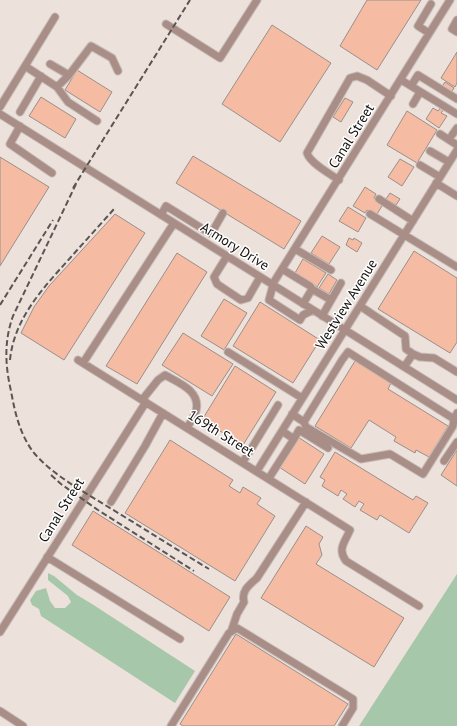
<svg xmlns="http://www.w3.org/2000/svg" width="457" height="726" font-family="'PT Sans',sans-serif">
<style>
.green{fill:#a7c7aa}
.building{fill:#f5bca3;stroke:#9a8f8a}
.lines{fill:none;stroke-linecap:round;stroke-linejoin:round}
.minor-casing{stroke:#c6bbb7;stroke-width:9}
.minor{stroke:#a88e87;stroke-width:7}
.rail{stroke:#5c5653;stroke-width:2;stroke-dasharray:6 3;stroke-linecap:butt}
.labels{text-anchor:middle;dominant-baseline:central;stroke-width:3;stroke-linejoin:round;paint-order:stroke}
.street-label{font-size:14px;fill:#13100e;stroke:#fff}
</style>
<rect width="100%" height="100%" fill="#ede1dc"/>
<!-- green -->
<path class="green" d="M48 573 54 576 77 595 92 604 195 671 175 703 41 616 39 609 32 605 30 600 36 591 46 588 50 601 55 608H65L71 602 68 596 48 580Z
M457 574V726H359Z"/>
<!-- building -->
<path class="building" d="M367 0H421L377 70 340 46Z
M272 25 331 63 280 142 222 104Z
M457 52V83L455 87 441 78Z
M77 70 112 92 100 112 65 90Z
M445 82 454 88 450 94 441 88Z
M41 97 76 119 65 138 29 116Z
M345 98 353 102 341 122 333 117Z
M441 107 444 109 441 113 447 116 439 128 426 119 433 108 438 111Z
M407 111 437 130 417 163 387 145Z
M193 156 301 221 284 249 176 183Z
M0 157 49 187 0 266Z
M400 159 414 167 402 186 388 177Z
M365 187 376 194 374 198 383 204 376 216 367 210 365 213 353 206Z
M390 193 400 199 396 205 386 199Z
M348 207 366 218 358 232 339 221Z
M115 214 145 233 64 360 21 333 34 307 49 286Z
M322 236 340 247 329 264 311 253Z
M349 238 353 240 354 238 362 243 357 252 346 245Z
M414 251 457 278V342L450 353 378 309Z
M177 253 207 272 137 384 106 366Z
M303 259 326 273 317 287 295 273Z
M328 274 337 280 329 294 319 288Z
M224 299 247 313 224 350 201 336Z
M260 302 320 340 293 383 233 346Z
M183 333 233 364 212 396 162 365Z
M355 361 391 383 388 389 448 426 429 457 416 450 415 453 394 441 396 437 369 420 351 448 315 426Z
M235 366 276 392 243 445 202 420Z
M298 437 324 454 305 484 279 467Z
M170 440 233 480 229 486 240 493 243 487 261 498 257 504 275 516 235 581 125 513Z
M457 450V486L441 475Z
M335 452 413 500 416 496 428 503 409 533 380 515 377 520 360 510 364 504 359 501 355 507 343 499 347 494 341 490 338 496 322 486 325 480 320 477Z
M93 511 230 597 209 631 72 545Z
M306 526 323 537 319 544 322 555 316 564 404 618 374 667 261 598Z
M236 634 348 704 334 726H183L180 724Z"/>
<g class="lines">
<!-- minor casing -->
<g class="minor-casing">
<path id="minor" d="M457 20 452 29 457 32
M166 24 220 58 257 0
M429 33 418 26 431 4
M50 64 69 75 57 87
M25 66 57 87 68 102 97 121
M69 75 91 46 112 58 118 71
M401 80 411 86 418 75 457 99
M411 86 457 114
M413 104 420 92
M0 107 55 17
M20 112 41 76
M0 114 457 400
M20 126 10 144 52 173
M440 134 457 145
M452 135 457 128
M430 151 449 162
M420 165 440 177
M339 180C330 174 310 163 307 153L350 78 357 76 367 80 391 96
M436 183 457 196
M379 199 413 221
M370 214 457 267
M161 215 166 206 211 234 223 213
M295 249 331 270
M227 256 214 277 217 284 241 300 248 298 260 277
M282 269 310 286 312 289 303 304
M272 285 450 0
M273 285 269 300 300 320 303 315 313 310
M312 289 331 300
M360 306 405 336 406 349 413 354
M322 316 341 283
M228 352 302 398
M78 360 350 530C345 542 337 549 346 561L419 606
M83 363 174 223
M404 367 413 354 420 357 434 358 457 372
M142 400 158 380 165 375C179 383 201 391 196 411 195 416 190 422 187 428
M292 414 304 422 342 360 348 352 454 419 457 413
M304 422 306 427 361 459 390 454 423 474 453 426 454 419
M294 439 299 430 328 448
M444 461 457 442
M243 462 278 405
M257 471 457 150
M269 478 294 439 282 431
M111 502 145 446 163 413
M47 557 180 639
M0 632 146 402
M231 632 237 614 244 602C241 591 249 585 257 578L306 502
M0 711 23 726
M171 726 229 633 237 628 353 699V708L342 726"/>
</g>
<!-- minor -->
<use href="#minor" class="minor"/>
<!-- rail -->
<path class="rail" d="M76 184 13 316C4 341 5 365 11 391 15 413 20 435 34 453 53 475 81 490 105 505 140 526 174 548 209 569
M73 188 190 0
M0 305 53 220
M10 360C14 318 44 287 71 257 85 241 100 225 114 209
M51 475 61 484 98 510 194 571"/>
</g>
<g class="labels">
<!-- street labels -->
<g class="street-label">
<text transform="translate(351 136) rotate(-58)">Canal Street</text>
<text transform="translate(235 246) rotate(32)">Armory Drive</text>
<text transform="translate(346 304) rotate(-58)">Westview Avenue</text>
<text transform="translate(221 433) rotate(32)">169th Street</text>
<text transform="translate(61 510) rotate(-58)">Canal Street</text>
</g>
</g>
</svg>
